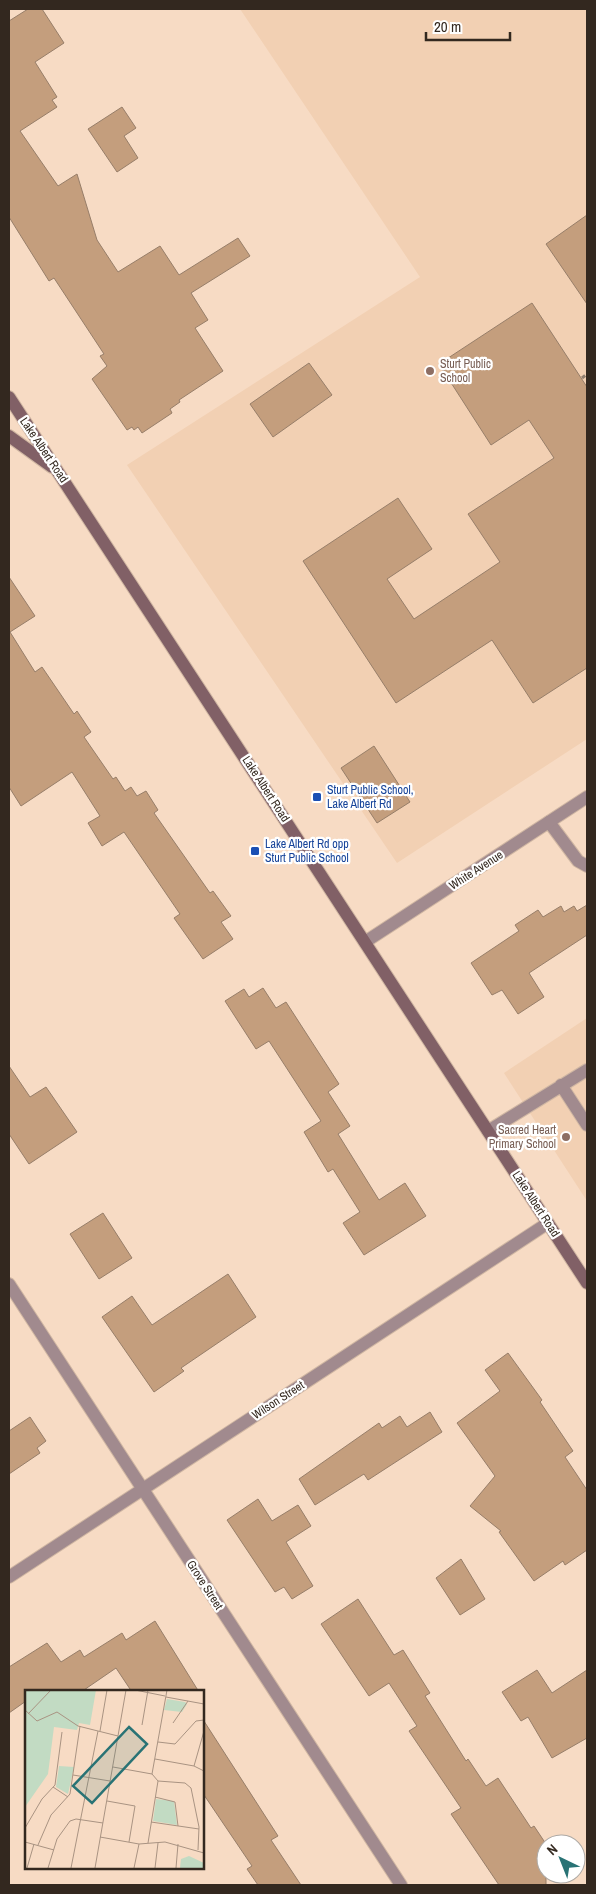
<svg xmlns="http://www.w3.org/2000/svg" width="596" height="1894" font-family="'Archivo Narrow',sans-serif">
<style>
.built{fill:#f2d0b3}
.building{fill:#c49e7d;stroke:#977e69}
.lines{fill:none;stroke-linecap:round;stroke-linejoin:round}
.lane-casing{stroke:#d0b7a3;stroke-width:14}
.street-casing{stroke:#d0b7a3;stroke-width:14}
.secondary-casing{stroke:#d0b7a3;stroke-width:14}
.path{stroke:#927f6f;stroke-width:3;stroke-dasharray:4 4;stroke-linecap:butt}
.lane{stroke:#a18a8e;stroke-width:12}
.street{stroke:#a18a8e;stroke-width:12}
.secondary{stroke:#816066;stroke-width:12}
.education-dot{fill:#8d6e63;stroke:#fff;stroke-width:2}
.transit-dot{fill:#1a4fb4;stroke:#fff;stroke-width:2}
.labels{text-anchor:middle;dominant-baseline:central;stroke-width:4.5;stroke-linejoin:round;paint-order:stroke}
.education-label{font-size:12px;fill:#785e54;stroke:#fff;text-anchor:start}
.street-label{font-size:12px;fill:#33281f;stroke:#fff}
.transit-label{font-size:12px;fill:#164399;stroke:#fff;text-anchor:start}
.inset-road{fill:none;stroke:#a99382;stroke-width:1}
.view{fill:#297375;fill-opacity:0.15;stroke:#297375;stroke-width:2.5}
.inset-edge{fill:none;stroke:#33281f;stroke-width:2.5}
</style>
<rect width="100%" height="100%" fill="#f7dbc4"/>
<!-- built -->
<path class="built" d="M240 9H587V739L397 863 127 465 420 277Z
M587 1018V1201L504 1073Z"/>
<!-- building -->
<path class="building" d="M28 9H42L64 43 35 62 57 97 52 100 57 107 20 131 58 186 77 174 97 240 118 272 160 246 179 275 238 238 250 256 191 293 208 320 195 328 223 371 179 400 180 402 170 409 172 413 142 433 138 427 134 430 132 427 127 430 92 379 107 366 100 356 104 354 54 278 49 281 9 217V21Z
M122 107 136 128 124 136 138 158 117 172 88 129Z
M587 215V304L546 244Z
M532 303 587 387V668L533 703 492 640 396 703 303 561 398 498 432 549 387 579 414 619 500 562 468 514 554 458 529 420 491 445 439 364Z
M309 363 332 395 273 437 250 404Z
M9 577 35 616 10 632 35 672 42 667 74 714 77 711 91 732 84 737 113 779 116 777 125 791 131 787 137 796 146 791 158 810 154 813 210 893 213 891 231 916 221 922 233 939 203 959 174 918 180 914 124 832 102 846 88 823 100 816 72 772 21 806 9 787Z
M374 746 410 802 377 823 341 768Z
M587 905V935L529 973 544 997 518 1014 502 990 492 995 471 963 519 931 515 925 538 910 543 917 561 906 564 912 574 906 577 911Z
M263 988 276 1008 286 1002 339 1084 328 1092 350 1126 338 1134 379 1200 405 1183 426 1216 364 1255 343 1223 360 1212 333 1169 328 1172 304 1132 321 1121 269 1041 256 1049 225 1001 244 989 249 997Z
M9 1066 30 1097 46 1087 77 1132 29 1164 9 1134Z
M103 1213 132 1258 99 1279 70 1234Z
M228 1274 256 1317 181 1368 184 1371 154 1392 102 1317 132 1296 152 1325Z
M508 1353 542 1400 540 1402 573 1451 565 1457 587 1490V1550L565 1565 563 1561 534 1581 499 1532 501 1531 470 1506 495 1476 457 1423 500 1391 485 1370Z
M430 1412 442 1432 368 1480 364 1474 315 1505 299 1479 379 1423 382 1428 400 1416 407 1427Z
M30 1417 46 1441 37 1448 40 1453 9 1474V1431Z
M258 1499 272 1521 298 1505 311 1526 286 1542 313 1586 292 1599 284 1587 275 1592 227 1520Z
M461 1559 485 1599 460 1615 436 1578Z
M358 1599 394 1655 403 1650 430 1693 425 1696 466 1761 468 1759 486 1786 498 1778 531 1828 534 1826 546 1844V1885H499L451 1814 461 1808 409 1731 417 1726 389 1683 369 1696 321 1624Z
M155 1621 199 1692H132L116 1668 81 1692H26V1701L9 1713V1667L47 1643 61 1662 80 1650 84 1657 122 1633 126 1640Z
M537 1670 552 1693 587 1670V1738L552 1758 528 1717 521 1721 502 1692Z
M202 1718 278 1836 271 1840 301 1885H258L247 1869 252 1866 202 1792Z"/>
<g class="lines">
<!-- lane casing -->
<g class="lane-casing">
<path id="lane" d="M549 822 578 861 587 866
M561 1085 587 1125
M488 1131 587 1070"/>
</g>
<!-- street casing -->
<g class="street-casing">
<path id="street" d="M365 942 587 797
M9 1284 401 1885
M9 1577 548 1223"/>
</g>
<!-- secondary casing -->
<g class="secondary-casing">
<path id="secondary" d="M9 397 587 1283
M9 436 52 467"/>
</g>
<!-- path -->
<path class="path" d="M582 378 587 374"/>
<!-- lane -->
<use href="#lane" class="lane"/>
<!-- street -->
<use href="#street" class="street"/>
<!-- secondary -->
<use href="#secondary" class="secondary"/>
</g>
<!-- markers -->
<g class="education-dot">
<circle cx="430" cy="371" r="5"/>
<circle cx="566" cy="1137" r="5"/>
</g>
<g class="transit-dot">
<rect x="312" y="792" width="10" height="10" rx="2.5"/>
<rect x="250" y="846" width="10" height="10" rx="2.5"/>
</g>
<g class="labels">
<!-- education labels -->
<g class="education-label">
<text x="440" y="364">Sturt Public<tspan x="440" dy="14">School</tspan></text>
<text x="556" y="1130" text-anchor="end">Sacred Heart<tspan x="556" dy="14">Primary School</tspan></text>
</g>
<!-- street labels -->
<g class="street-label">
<text transform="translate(44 450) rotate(56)">Lake Albert Road</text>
<text transform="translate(266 789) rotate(57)">Lake Albert Road</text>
<text transform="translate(476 870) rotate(-33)">White Avenue</text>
<text transform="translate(536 1204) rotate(57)">Lake Albert Road</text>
<text transform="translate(278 1400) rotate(-33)">Wilson Street</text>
<text transform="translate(205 1585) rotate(57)">Grove Street</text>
</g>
<!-- transit labels -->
<g class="transit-label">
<text x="327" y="790">Sturt Public School,<tspan x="327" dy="14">Lake Albert Rd</tspan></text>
<text x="265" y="844">Lake Albert Rd opp<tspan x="265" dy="14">Sturt Public School</tspan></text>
</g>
</g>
<!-- overview -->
<g transform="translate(25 1690)">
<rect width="179" height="179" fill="#f7dbc4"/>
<path d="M0 0H71L65 35 54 33 52 40 29 37 23 84 0 117ZM142 9 160 12 162 14 157 22 139 20ZM34 76 49 77 43 104 31 97ZM131 109 149 111 152 135 128 131ZM164 166 179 173V178H155L156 169Z" fill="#c2dbc3"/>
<path class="inset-road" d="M110 0 140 6M141 7 179 14M0 20 12 31 32 22 53 36 93 46M3 24 26 0M148 33 163 11M117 35 123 0M75 41 82 0M133 52 150 54 171 31 179 30M130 69 169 76 179 81M169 76 179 41M88 77 127 84 133 91M127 84 142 0M48 85 85 91M133 91 160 93 166 98 174 137 173 160M28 97 43 107M130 107 150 112 153 136M82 111 110 116 104 152M126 132 174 139M0 138 17 109 30 95 37 42M75 147 114 154 140 152 179 163M0 152 29 160M123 153 133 91M13 155 26 125 45 104 55 36M2 178 9 154M23 178 32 149 45 131 51 129 78 133M46 178 73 41M70 178 101 0M109 178 114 154M130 178 133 153M151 178 153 154"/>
<path class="view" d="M104 37 122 54 67 113 48 96Z"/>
<rect width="179" height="179" class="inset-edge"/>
</g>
<!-- border -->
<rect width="596" height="1894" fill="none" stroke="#33281f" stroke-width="20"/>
<!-- north arrow -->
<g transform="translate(561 1859) rotate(317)"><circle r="24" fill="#ffffff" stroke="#ada9a5"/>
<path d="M0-4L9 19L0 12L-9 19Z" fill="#297375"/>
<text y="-8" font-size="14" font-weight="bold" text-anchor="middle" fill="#33281f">N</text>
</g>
<!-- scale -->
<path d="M426 32v8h84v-8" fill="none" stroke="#33281f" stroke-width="2.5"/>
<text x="434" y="32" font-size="15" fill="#33281f" stroke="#ffffff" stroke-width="4" paint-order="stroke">20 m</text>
</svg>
